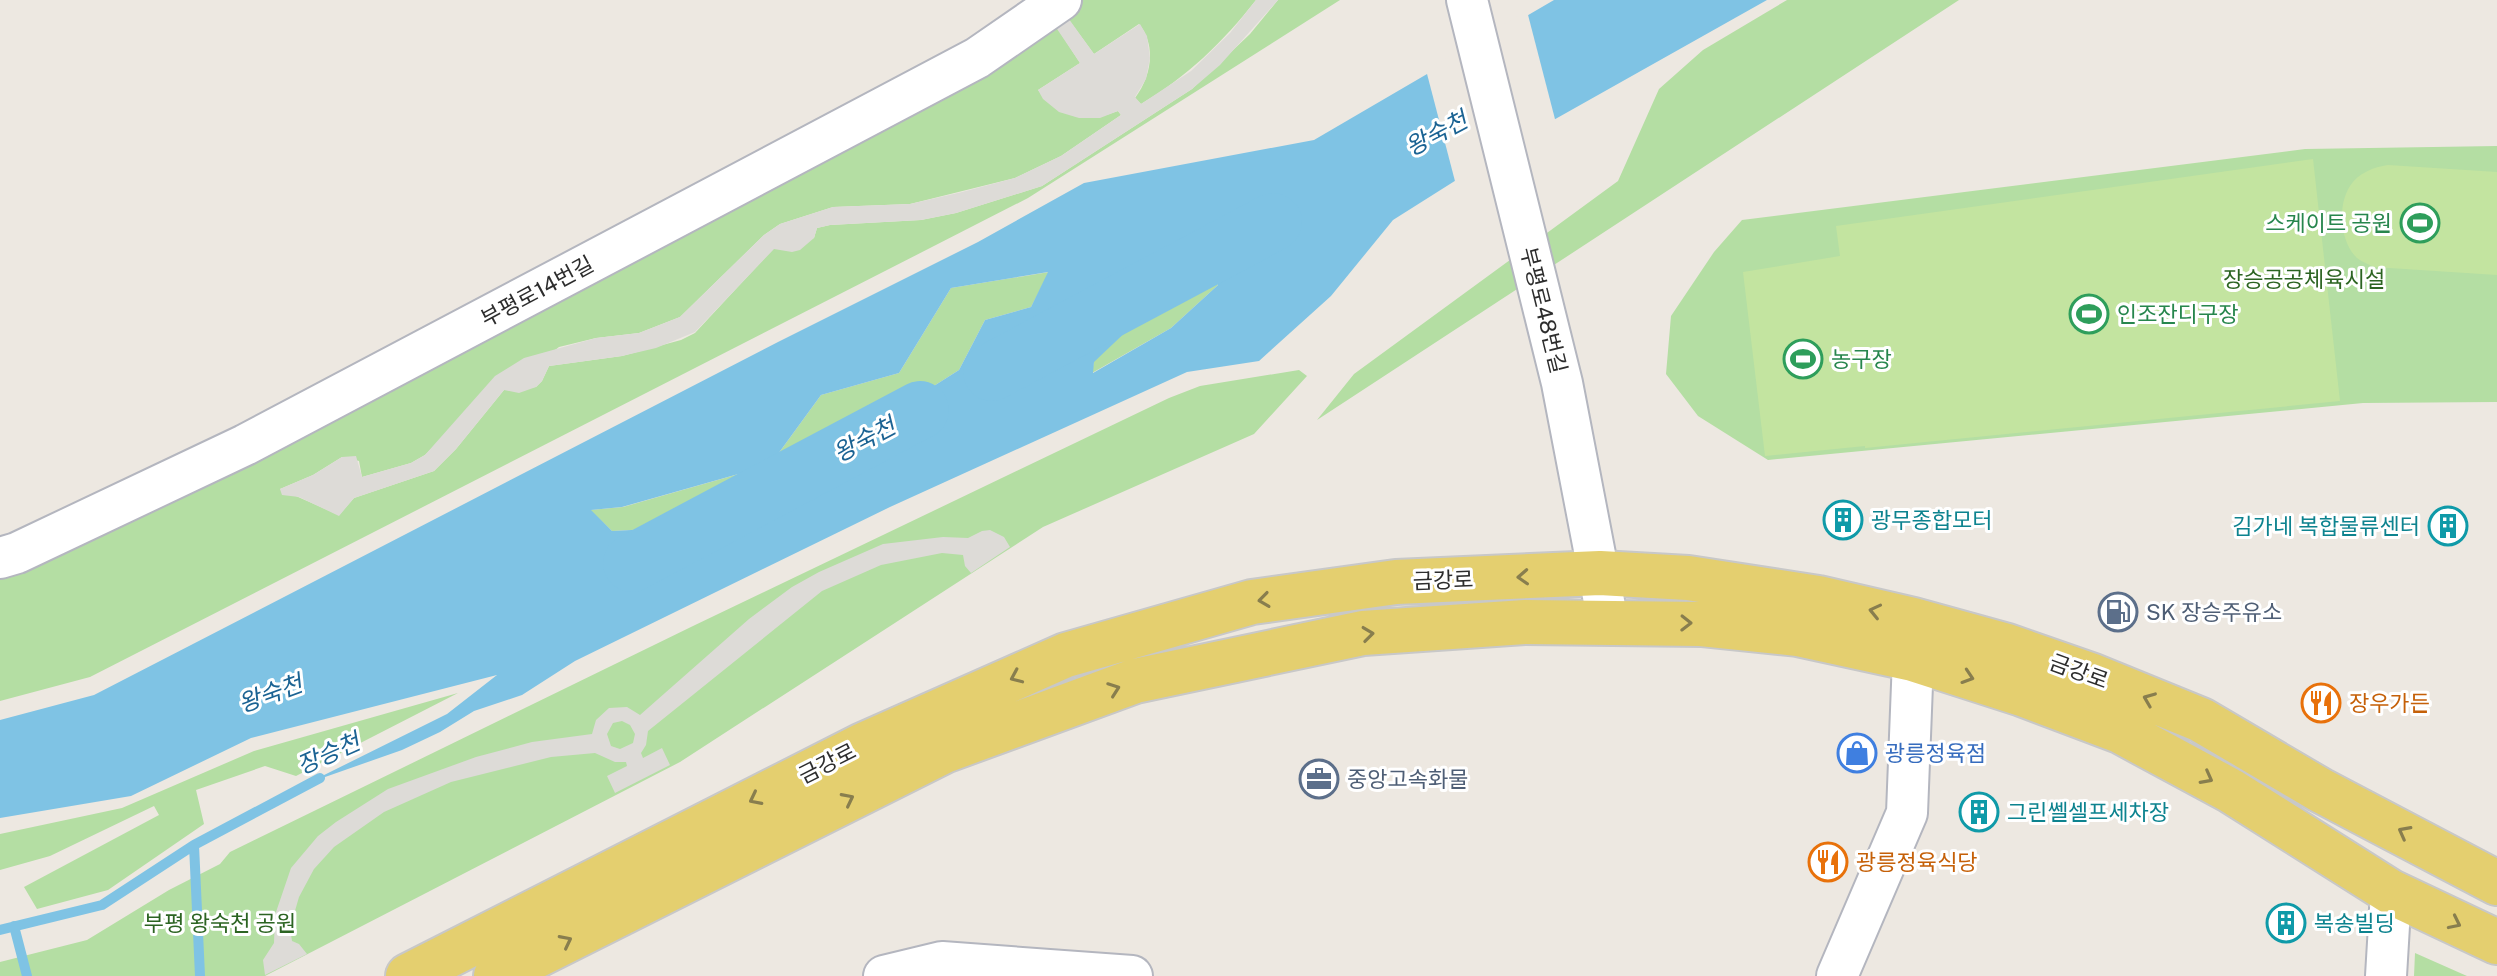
<svg xmlns="http://www.w3.org/2000/svg" width="2497" height="976" font-family="'Public Sans','Noto Sans KR',sans-serif">
<style>
.green{fill:#b4dea3}
.pitch{fill:#c3e4a0}
.plaza{fill:#dddbd7;fill-rule:evenodd}
.water{fill:#7fc3e4;fill-rule:evenodd}
.pier{fill:#ede8e1}
.lines{fill:none;stroke-linecap:round;stroke-linejoin:round}
.stream{stroke:#7fc3e4;stroke-width:10}
.river{stroke:#7fc3e4;stroke-width:58}
.minor-casing{stroke:#b4b6bf;stroke-width:44}
.major-casing{stroke:#c8c8c8;stroke-width:48}
.minor{stroke:#fff;stroke-width:40}
.major{stroke:#e4cf6f;stroke-width:44}
.oneway{stroke:#887e4e}
.labels{text-anchor:middle;dominant-baseline:central;stroke-width:6;stroke-linejoin:round;paint-order:stroke}
.leisure-label{font-size:22px;fill:#27864d;stroke:#fff;text-anchor:start}
.park-label{font-size:22px;fill:#2c6422;stroke:#fff}
.street-label{font-size:22px;fill:#2d2d2d;stroke:#fff}
.culture-label{font-size:22px;fill:#0d838f;stroke:#fff;text-anchor:start}
.service-label{font-size:22px;fill:#4e5e75;stroke:#fff;text-anchor:start}
.food-label{font-size:22px;fill:#c56008;stroke:#fff;text-anchor:start}
.shop-label{font-size:22px;fill:#366cbe;stroke:#fff;text-anchor:start}
.water-label{font-size:24px;font-style:italic;fill:#1b6393;stroke:#fff}
</style>
<rect width="100%" height="100%" fill="#ede8e1"/>
<!-- green -->
<path class="green" d="M1075 0H1256C1223 42 1187 77 1141 104L1135 98C1151 77 1157 46 1139 24L1094 54 1066 16 1054 23 1080 63 1038 90C1065 117 1080 125 1118 111L1121 115 1061 156 1015 178 910 204 833 207 780 224 764 235 680 317 639 333 596 338 559 347 446 434 425 455 411 463 362 477 359 461 342 457 313 475 280 489 339 515 354 498 434 471 456 449 504 390 536 387 542 381 549 366 622 356 681 340 695 333 774 248 814 238 817 228 830 225 921 220 956 213 1042 186 1192 89 1250 34 1278 0H1340L1028 198 90 677 0 701V571Z
M1787 0H1959L1317 420 1354 374 1618 181 1659 89 1703 50Z
M2497 146V402L2363 403 1768 460 1698 416 1666 374 1671 316 1714 252 1742 220 2305 149Z
M1194 243 1218 285 1171 328 1092 373 1094 361 1130 327 1030 371 1034 359 1093 306 1121 272 1164 259Z
M1049 272 1031 307 985 320 959 370 874 424 803 491 726 525 612 531 590 510 623 507 770 465 821 395 899 373 951 288Z
M1299 370 1307 376 1254 434 1043 527 680 762 265 976H0V962L87 940 169 890 220 864 230 852 693 626 1169 398 1200 386Z
M458 693 296 776 265 766 196 790 204 824 108 890 37 909 24 887 159 815 154 806 50 856 0 870V834L122 808 254 751Z
M2415 953 2467 976H2414Z"/>
<!-- pitch -->
<path class="pitch" d="M2313 159 2340 401 1865 448V446L1765 456 1743 272 1840 256 1836 226Z
M2388 165 2497 172V275L2374 267C2369 264 2362 262 2357 258 2340 242 2337 206 2350 186 2358 173 2374 167 2388 165Z"/>
<!-- plaza -->
<path class="plaza" d="M1256 0H1278L1220 65 1192 89 1042 186 956 213 921 220 830 225 817 228 814 238 800 250 792 252 774 249 695 332 656 348 622 356 549 366 542 381 536 387 519 393 504 390 456 449 434 471 354 498 339 516 299 497 282 495 280 489 313 475 342 457 356 456 362 477 411 463 425 455 495 376 524 358 596 338 639 333 680 317 764 235 780 224 833 207 910 204 962 192 1015 178 1061 156 1121 115 1118 111 1100 118H1079L1059 112 1043 99 1038 90 1080 63 1053 23 1066 15 1094 54 1140 24 1147 36 1150 58 1146 79 1135 97 1141 104 1191 71 1230 33Z
M990 530 1004 537 1010 547 971 573 965 566 963 555 942 553 881 565 822 591 648 731 646 745 641 753 643 758 662 748 670 765 615 793 607 776 627 766 626 762H615L595 753 551 757 451 782 384 812 334 847 314 869 299 897 290 928 292 941 299 944 307 954 265 975 263 960 274 943 275 915 291 868 318 836 336 822 388 789 476 757 532 742 592 734 596 720 609 708 627 707 640 715 749 619 792 587 819 572 883 544 943 537 968 538 982 531ZM622 721 630 725 635 734 633 743 620 749 611 746 607 734 613 723Z"/>
<!-- water -->
<path class="water" d="M1554 0H1767L1534 131 1393 220 1331 296 1259 361 1187 372 890 507 575 661 522 695 474 711 440 732 402 750 308 783 447 714 497 675 251 738 131 796 0 818V720L94 695 778 342 978 242 1084 183 1314 140ZM1194 243 1218 285 1171 328 1093 373 1094 362 1133 325 1030 370 1035 359 1093 306 1121 272 1164 259ZM1048 272 1031 307 985 320 959 370 874 424 803 491 726 525 612 531 591 510 622 507 770 465 821 395 899 373 951 288Z"/>
<!-- pier -->
<path class="pier" d="M1527 11 1556 123 1456 185 1426 70Z"/>
<g class="lines">
<!-- stream -->
<path class="stream" d="M14 926 27 976
M0 930 102 905 194 845
M200 976 194 845 320 778"/>
<!-- river -->
<path class="river" d="M992 372 1273 222
M632 563 920 410"/>
<!-- minor casing -->
<g class="minor-casing">
<path id="minor" d="M1467 0 1562 383 1608 622
M0 558 17 553 245 445 977 58 1061 0
M884 976 942 962 1132 976
M1837 976 1907 813 1913 659
M2386 976 2391 892"/>
</g>
<!-- major casing -->
<g class="major-casing">
<path id="major" d="M408 976 863 745 1066 655 1252 602 1396 582 1600 573 1688 578 1818 598 1913 620 2007 646 2093 676 2201 720 2320 790 2497 883
M496 976 944 751 1135 681 1363 633 1525 622 1701 624 1798 634 1913 659 2022 694 2120 731 2231 791 2391 892 2497 942"/>
</g>
<!-- minor -->
<use href="#minor" class="minor"/>
<!-- major -->
<use href="#major" class="major"/>
</g>
<!-- one-way arrows -->
<defs><path id="oneway-chevron" d="M-2-3.5L2.5 0L-2 3.5" fill="none" stroke-width="1.6" stroke-linecap="round" stroke-linejoin="round" transform="scale(2)"/></defs>
<g class="oneway">
<use href="#oneway-chevron" transform="translate(1523 577) rotate(177)"/>
<use href="#oneway-chevron" transform="translate(1264 600) rotate(172)"/>
<use href="#oneway-chevron" transform="translate(1875 611) rotate(-167)"/>
<use href="#oneway-chevron" transform="translate(1686 623) rotate(1)"/>
<use href="#oneway-chevron" transform="translate(1368 634) rotate(-7)"/>
<use href="#oneway-chevron" transform="translate(1016 677) rotate(156)"/>
<use href="#oneway-chevron" transform="translate(1968 677) rotate(18)"/>
<use href="#oneway-chevron" transform="translate(1114 689) rotate(-20)"/>
<use href="#oneway-chevron" transform="translate(2149 699) rotate(-158)"/>
<use href="#oneway-chevron" transform="translate(2207 778) rotate(28)"/>
<use href="#oneway-chevron" transform="translate(755 799) rotate(153)"/>
<use href="#oneway-chevron" transform="translate(848 799) rotate(-27)"/>
<use href="#oneway-chevron" transform="translate(2404 832) rotate(-152)"/>
<use href="#oneway-chevron" transform="translate(2455 923) rotate(26)"/>
<use href="#oneway-chevron" transform="translate(566 941) rotate(-27)"/>
</g>
<!-- icons -->
<defs>
<g id="stadium-ring" transform="scale(2)"><circle r="9.5" fill="#fff" stroke="#2e9e5b" stroke-width="1.5"/><path d="M0-5a6.5 5 0 1 0 0 10a6.5 5 0 1 0 0-10ZM-3.5-1.8h7v3.6h-7Z" fill="#2e9e5b"/></g>
<g id="building-ring" transform="scale(2)"><circle r="9.5" fill="#fff" stroke="#0f9aa8" stroke-width="1.5"/><path d="M-4-6H4V6H1V3H-1V6H-4ZM-2.5-4.3h1.7v1.8h-1.7ZM.8-4.3h1.7v1.8H.8ZM-2.5-1h1.7V.8h-1.7ZM.8-1h1.7V.8H.8Z" fill="#0f9aa8"/></g>
<g id="fuel-ring" transform="scale(2)"><circle r="9.5" fill="#fff" stroke="#5c6f8a" stroke-width="1.5"/><path d="M-5.5-6h7V0h2V4h1.3V-2.5L3-4.5l.8-.8L6-3V5H2.5V1h-1V6h-7ZM-4.2-4.7v3.2H.2V-4.7Z" fill="#5c6f8a"/></g>
<g id="restaurant-ring" transform="scale(2)"><circle r="9.5" fill="#fff" stroke="#e8710a" stroke-width="1.5"/><path d="M-5-6h1v4h1v-4h1v4h1v-4h1v5L-1.5 .5V6h-2V.5L-5-1ZM5-6V6H3V1.5H1.5Q1.5-4 5-6Z" fill="#e8710a"/></g>
<g id="shop-ring" transform="scale(2)"><circle r="9.5" fill="#fff" stroke="#3f7fe0" stroke-width="1.5"/><path d="M-5-2.5h2.3a2.7 3.5 0 0 1 5.4 0H5L5.5 6h-11ZM-1.5-2.5h3a1.5 2.3 0 0 0-3 0Z" fill="#3f7fe0"/></g>
<g id="office-ring" transform="scale(2)"><circle r="9.5" fill="#fff" stroke="#5c6f8a" stroke-width="1.5"/><path d="M-6-3h4V-5.5h4V-3h4V5H-6ZM-1-4.5V-3h2v-1.5ZM-6 0V1H6V0Z" fill="#5c6f8a"/></g>
</defs>
<g fill-rule="evenodd">
<use href="#stadium-ring" x="2420" y="223"/>
<use href="#stadium-ring" x="2089" y="314"/>
<use href="#stadium-ring" x="1803" y="359"/>
<use href="#building-ring" x="1843" y="520"/>
<use href="#building-ring" x="2448" y="526"/>
<use href="#fuel-ring" x="2118" y="612"/>
<use href="#restaurant-ring" x="2321" y="703"/>
<use href="#shop-ring" x="1857" y="753"/>
<use href="#office-ring" x="1319" y="779"/>
<use href="#building-ring" x="1979" y="812"/>
<use href="#restaurant-ring" x="1828" y="862"/>
<use href="#building-ring" x="2286" y="923"/>
</g>
<g class="labels">
<!-- leisure labels -->
<g class="leisure-label">
<text x="2392" y="223" text-anchor="end">스케이트 공원</text>
<text x="2117" y="314">인조잔디구장</text>
<text x="1831" y="359">농구장</text>
</g>
<!-- park labels -->
<g class="park-label">
<text x="2304" y="279">장승공공체육시설</text>
<text x="220" y="923">부평 왕숙천 공원</text>
</g>
<!-- street labels -->
<g class="street-label">
<text transform="translate(537 291) rotate(-28)">부평로14번길</text>
<text transform="translate(1544 310) rotate(76)">부평로48번길</text>
<text transform="translate(1443 580) rotate(-2)">금강로</text>
<text transform="translate(2079 671) rotate(20)">금강로</text>
<text transform="translate(827 763) rotate(-27)">금강로</text>
</g>
<!-- culture labels -->
<g class="culture-label">
<text x="1871" y="520">광무종합모터</text>
<text x="2420" y="526" text-anchor="end">김가네 복합물류센터</text>
<text x="2007" y="812">그린쎌셀프세차장</text>
<text x="2314" y="923">복송빌딩</text>
</g>
<!-- service labels -->
<g class="service-label">
<text x="2146" y="612">SK 장승주유소</text>
<text x="1347" y="779">중앙고속화물</text>
</g>
<!-- food labels -->
<g class="food-label">
<text x="2349" y="703">장우가든</text>
<text x="1856" y="862">광릉정육식당</text>
</g>
<!-- shop labels -->
<g class="shop-label">
<text x="1885" y="753">광릉정육점</text>
</g>
<!-- water labels -->
<g class="water-label">
<text transform="translate(1436 133) rotate(-28)">왕숙천</text>
<text transform="translate(864 439) rotate(-28)">왕숙천</text>
<text transform="translate(270 693) rotate(-20)">왕숙천</text>
<text transform="translate(328 753) rotate(-24)">장승천</text>
</g>
</g>
</svg>
